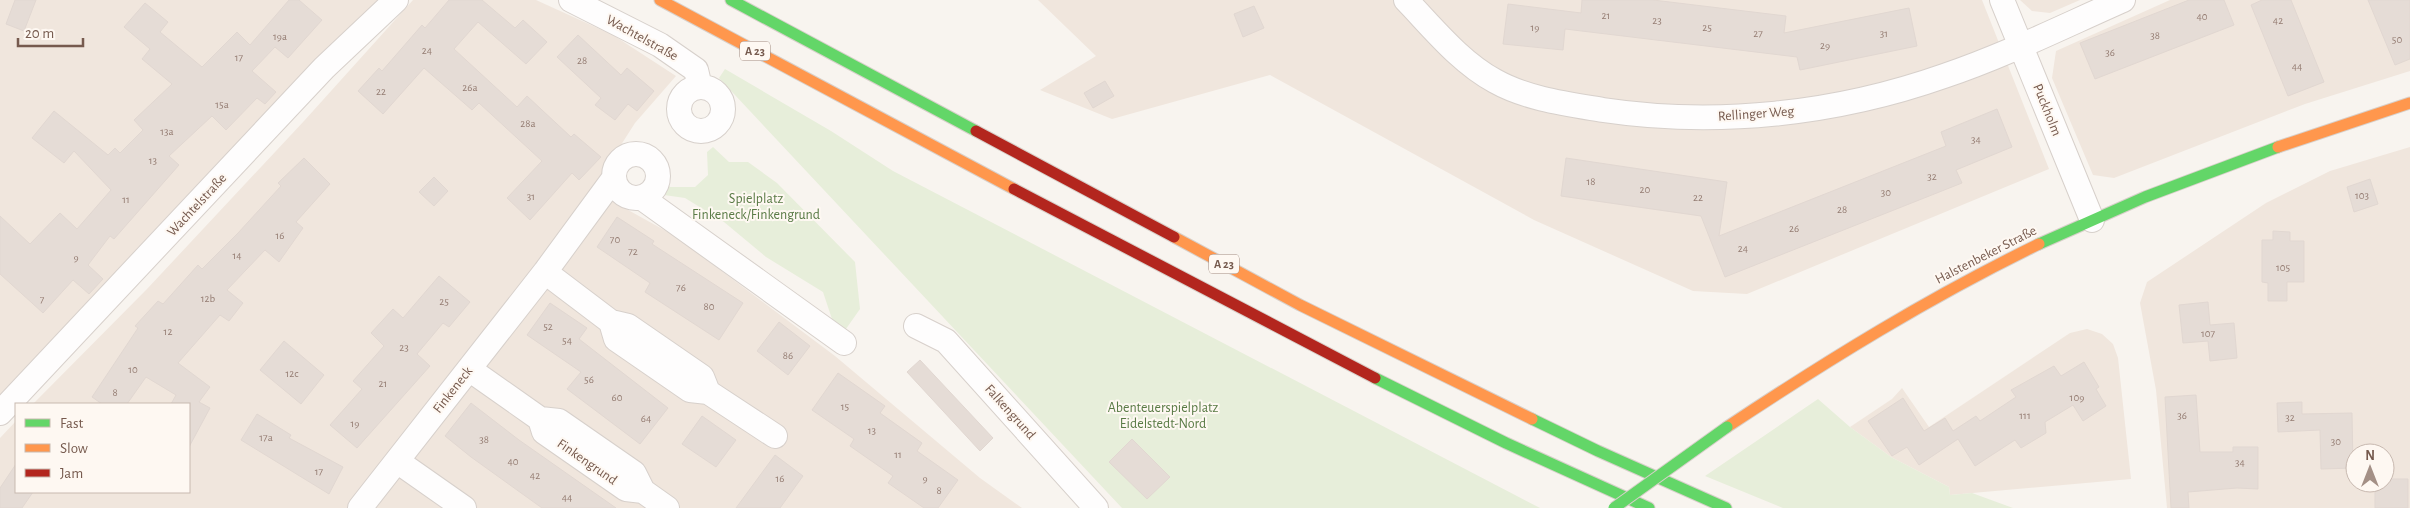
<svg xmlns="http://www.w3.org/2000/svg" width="2410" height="508" font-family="'Alegreya Sans',sans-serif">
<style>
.residential{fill:#f0e6dd;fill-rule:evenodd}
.green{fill:#e7eeda}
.building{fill:#e5dcd6;stroke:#e1d7d1}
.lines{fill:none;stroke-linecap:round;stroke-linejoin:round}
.street-casing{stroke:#d7d0cb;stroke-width:26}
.fast-casing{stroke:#d8d0ca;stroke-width:13}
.slow-casing{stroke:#d8d0ca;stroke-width:13}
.jam-casing{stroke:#d8d0ca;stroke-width:13}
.street{stroke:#fefdfd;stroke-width:24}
.fast{stroke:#63d668;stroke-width:11}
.slow{stroke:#ff974d;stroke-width:11}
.jam{stroke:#b3261e;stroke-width:11}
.fast-bridge-casing{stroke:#d8d0ca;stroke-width:13;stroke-linecap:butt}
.fast-bridge{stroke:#63d668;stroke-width:11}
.labels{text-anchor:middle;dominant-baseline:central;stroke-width:4;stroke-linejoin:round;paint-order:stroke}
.number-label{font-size:11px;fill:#947c72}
.shield{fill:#fef8f2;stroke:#9f897f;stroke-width:1}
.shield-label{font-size:12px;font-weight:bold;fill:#765a4e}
.street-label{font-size:14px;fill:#765a4e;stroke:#fef8f2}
.park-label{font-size:14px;fill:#5a7b46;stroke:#fef8f2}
</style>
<rect width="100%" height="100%" fill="#f8f4ef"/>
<!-- residential -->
<path class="residential" d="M0 0H381L0 398Z
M413 0H536L613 35 676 76 635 123 596 184 601 195 675 236 835 356 980 478 1022 508H0V438L16 421V492H189V404H33L147 289 304 121Z
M1038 0H1982L2049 169 1747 294 1693 291 1534 220 1270 75 1112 119 1040 90 1096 56Z
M2020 0H2080L2050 13 2032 11Z
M2170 0H2410V71L2305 104 2114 178 2093 175 2052 78 2056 51Z
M2410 147V508H2167L2156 390 2140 303 2147 282 2266 203 2330 171ZM2355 453H2385V483H2355Z
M2087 329 2102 334 2113 344 2118 358 2131 479 1950 495 1949 487 1891 457 1850 427 1892 399 1902 388 1929 427 2070 333Z"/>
<!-- green -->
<path class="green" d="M725 69 831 131 893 171 1540 508H1122L719 78Z
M713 147 729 162H748L777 183 855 262 860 309 841 336 833 322 823 292 766 257 724 222 685 198 657 194 664 180 670 187H695L708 175 707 152Z
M1818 399 1850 427 1891 457 1949 487 1950 495 1972 493 2013 508H1783L1705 476Z"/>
<!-- building -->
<path class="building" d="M15 0H36L24 31 6 24Z
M289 0H299L322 20 288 58 275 47 252 71 276 92 265 104 257 98 226 130 212 116 169 156 179 165 114 239 110 236 88 265 103 279 89 294 73 280 43 313 0 274V216L30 244 60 213 77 229 111 190 74 151 64 163 32 138 54 111 108 155 115 148 120 153 143 130 134 120 172 84 142 59 150 49 124 27 145 3 168 22 160 32 202 67 237 32 250 45Z
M449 0H482L515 28 523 20 547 42 526 64 478 22 454 49 517 107 527 96 571 137 574 134 601 157 579 180 572 173 530 220 507 198 542 161 479 103 472 110 424 68 383 114 358 91 379 68 382 71 422 25 425 28Z
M1582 0H1653L1786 16 1784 33 1909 8 1917 46 1800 70 1797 57 1565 29 1563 50 1503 44 1508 4 1581 13Z
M2189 0H2224L2234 25 2095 79 2080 43Z
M2262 0H2291L2324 82 2288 96 2251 5Z
M2368 0H2410V59L2395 65Z
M1254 6 1264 28 1243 37 1234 14Z
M578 35 621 75 627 68 654 91 637 111 628 104 615 120 595 105 601 98 557 57Z
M1105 81 1114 96 1093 108 1084 93Z
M1997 109 2012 147 1956 170 1962 183 1725 277 1701 216 1561 196 1566 158 1727 182 1719 236 1946 146 1941 132Z
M304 158 330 184 296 222 303 228 279 262 265 250 227 290 243 303 229 321 220 315 178 363 210 387 199 402 210 408 189 447V404H171L176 395 146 377 127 404H102L92 397 138 328 135 326 158 301 163 304 198 265 202 269 238 233 281 186 278 183Z
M434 177 448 191 434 206 419 192Z
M2370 179 2378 204 2354 212 2347 187Z
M617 217 654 241 652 244 743 303 719 340 645 292 650 283 597 247Z
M2273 231 2290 232V241H2304V282H2287V301H2268V283L2262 282V240H2273Z
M439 276 470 302 449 327 443 323 417 354 430 366 357 448 330 425 362 389 353 381 384 346 371 333 393 309 403 318Z
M2208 302 2210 325 2234 323 2237 358 2210 361 2208 341 2183 343 2179 305Z
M550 303 587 328 579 339 668 408 640 444 567 389 581 372 527 335Z
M779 322 810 346 788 375 757 351Z
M284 341 324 375 301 404 260 370Z
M920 360 993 438 980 451 907 372Z
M2084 362 2099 387 2096 389 2106 406 2083 421 2073 405 2045 422 2046 433 2021 448 2015 440 1975 466 1958 439 1919 465 1907 447 1892 456 1868 421 1903 398 1924 431 1945 418 1953 431 1976 416 1980 421 2016 397 2011 390 2054 366 2061 376Z
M838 373 885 406 880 413 922 443 917 451 958 480 938 508H924L888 483 893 476 850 446 854 439 812 410Z
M2196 395 2200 452H2233V447H2258V489L2237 488 2188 492 2189 508H2171L2165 397Z
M2302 402V414L2352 413 2353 468 2321 469 2320 430 2278 432 2277 403Z
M471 403 519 440 616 508H542L471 457 445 436Z
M257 414 291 435 289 438 343 467 329 494 241 440Z
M702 416 736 440 716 467 682 444Z
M1132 439 1170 477 1147 499 1109 462Z
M775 455 803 476 780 508H736Z
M16 464V492H33L22 508H0V488Z
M2385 479H2408V508H2375V483H2385Z"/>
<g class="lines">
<!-- street casing -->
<g class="street-casing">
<path id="street" d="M571 0 660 45 696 70 700 87
M1406 0C1433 28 1460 62 1495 81 1527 99 1567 104 1603 110 1717 127 1836 114 1944 76 2006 55 2064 26 2123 0
M2002 0 2092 220
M679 109a22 22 0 1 1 44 0a22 22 0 1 1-44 0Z
M614 176a22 22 0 1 1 44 0a22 22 0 1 1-44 0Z
M642 198 844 343
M545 272 611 322 628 326 702 377 708 392
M611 322 616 339 690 390 708 392 775 436
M916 326 946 341 1096 508
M469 369 540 419 559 421 634 473 643 491 667 508
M0 413 324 68 396 0
M540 419 544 432 626 489 643 491
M397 461 464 508
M360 508 545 272 614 178"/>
</g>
<!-- fast casing -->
<g class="fast-casing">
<path id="fast" d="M731 0 976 131
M2039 244 2145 197 2278 147
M1375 378 1506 443 1649 508
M1532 419 1598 451 1726 508"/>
</g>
<!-- slow casing -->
<g class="slow-casing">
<path id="slow" d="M660 0 1014 189
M2278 147 2410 103
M1174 237 1300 305 1532 419
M1727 427C1828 360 1930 297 2039 244"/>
</g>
<!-- jam casing -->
<g class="jam-casing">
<path id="jam" d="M976 131 1174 237
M1014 189 1375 378"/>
</g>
<!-- street -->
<use href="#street" class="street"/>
<!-- fast -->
<use href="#fast" class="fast"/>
<!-- slow -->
<use href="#slow" class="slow"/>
<!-- jam -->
<use href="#jam" class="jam"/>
<!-- fast-bridge casing -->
<g class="fast-bridge-casing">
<path id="fast-bridge" d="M1614 508 1727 427"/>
</g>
<!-- fast-bridge -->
<use href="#fast-bridge" class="fast-bridge"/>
</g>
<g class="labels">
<!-- number labels -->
<g class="number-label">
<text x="1606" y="15">21</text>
<text x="2202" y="16">40</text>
<text x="1657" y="20">23</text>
<text x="2278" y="20">42</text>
<text x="1535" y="27">19</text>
<text x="1707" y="27">25</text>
<text x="1758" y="33">27</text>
<text x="1884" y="33">31</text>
<text x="2155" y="35">38</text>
<text x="280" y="36">19a</text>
<text x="2397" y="39">50</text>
<text x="1825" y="45">29</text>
<text x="427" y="50">24</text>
<text x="2110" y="52">36</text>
<text x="239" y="57">17</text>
<text x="582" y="60">28</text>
<text x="2297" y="66">44</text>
<text x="470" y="87">26a</text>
<text x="381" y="91">22</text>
<text x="222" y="104">15a</text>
<text x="528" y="123">28a</text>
<text x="167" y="131">13a</text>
<text x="1976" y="139">34</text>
<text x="153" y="160">13</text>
<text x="1932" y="176">32</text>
<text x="1591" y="181">18</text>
<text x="1645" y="189">20</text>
<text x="1886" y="192">30</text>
<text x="2362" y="195">103</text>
<text x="531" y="196">31</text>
<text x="1698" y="197">22</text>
<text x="126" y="199">11</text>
<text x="1842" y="209">28</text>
<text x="1794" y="228">26</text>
<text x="280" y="235">16</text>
<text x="615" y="239">70</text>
<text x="1743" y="248">24</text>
<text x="633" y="251">72</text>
<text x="237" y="255">14</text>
<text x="76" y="257">9</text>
<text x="2283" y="267">105</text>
<text x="681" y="287">76</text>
<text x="208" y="298">12b</text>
<text x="42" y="299">7</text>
<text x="444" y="301">25</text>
<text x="709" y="306">80</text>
<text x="548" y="326">52</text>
<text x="168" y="331">12</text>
<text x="2208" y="333">107</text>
<text x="567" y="340">54</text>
<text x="404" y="347">23</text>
<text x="788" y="355">86</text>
<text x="133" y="369">10</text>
<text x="292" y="373">12c</text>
<text x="589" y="379">56</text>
<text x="383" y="383">21</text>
<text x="115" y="392">8</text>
<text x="617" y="397">60</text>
<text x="2077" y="397">109</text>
<text x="845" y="406">15</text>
<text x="2025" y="415">111</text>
<text x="2182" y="415">36</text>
<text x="2290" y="417">32</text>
<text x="646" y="418">64</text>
<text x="355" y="423">19</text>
<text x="872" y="430">13</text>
<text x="266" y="437">17a</text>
<text x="484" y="439">38</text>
<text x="2336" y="441">30</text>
<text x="898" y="454">11</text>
<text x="513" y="461">40</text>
<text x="2240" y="462">34</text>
<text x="319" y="471">17</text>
<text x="535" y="475">42</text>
<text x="780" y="478">16</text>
<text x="925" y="478">9</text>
<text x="939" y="490">8</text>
<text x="567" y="497">44</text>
</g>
<!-- shield labels -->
<g class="shield">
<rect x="740" y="41.5" width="30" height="19" rx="4"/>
<rect x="1209" y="254.5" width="30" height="19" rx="4"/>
</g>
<g class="shield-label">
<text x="755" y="51">A 23</text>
<text x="1224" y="264">A 23</text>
</g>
<!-- street labels -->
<g class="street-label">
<text transform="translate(642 38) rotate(29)">Wachtelstraße</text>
<text transform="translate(2047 110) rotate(68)">Puckholm</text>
<text transform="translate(1756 114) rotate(-4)">Rellinger Weg</text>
<text transform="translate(197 205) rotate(-47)">Wachtelstraße</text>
<text transform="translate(1986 255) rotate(-27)">Halstenbeker Straße</text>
<text transform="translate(453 390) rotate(-52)">Finkeneck</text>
<text transform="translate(1010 412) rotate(48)">Falkengrund</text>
<text transform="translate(587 462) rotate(35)">Finkengrund</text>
</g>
<!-- park labels -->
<g class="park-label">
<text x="756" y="199">Spielplatz<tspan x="756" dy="16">Finkeneck/Finkengrund</tspan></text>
<text x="1163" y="408">Abenteuerspielplatz<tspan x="1163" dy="16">Eidelstedt-Nord</tspan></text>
</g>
</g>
<!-- legend -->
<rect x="15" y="403" width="175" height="90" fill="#fef8f2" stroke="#c8b9b0"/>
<rect x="25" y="419" width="25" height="8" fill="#63d668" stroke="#c8b9b0"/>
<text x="60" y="428" font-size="15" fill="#765a4e">Fast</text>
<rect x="25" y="444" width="25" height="8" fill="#ff974d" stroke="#c8b9b0"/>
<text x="60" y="453" font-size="15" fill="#765a4e">Slow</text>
<rect x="25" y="469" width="25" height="8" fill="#b3261e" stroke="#c8b9b0"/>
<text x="60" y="478" font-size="15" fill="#765a4e">Jam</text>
<!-- north arrow -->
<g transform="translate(2370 468)"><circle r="24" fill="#fef8f2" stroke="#c8b9b0"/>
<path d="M0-4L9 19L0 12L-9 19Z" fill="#a49086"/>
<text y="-8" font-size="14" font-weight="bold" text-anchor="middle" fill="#765a4e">N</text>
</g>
<!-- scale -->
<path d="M18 38v8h65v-8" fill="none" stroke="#765a4e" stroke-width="2.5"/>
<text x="25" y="38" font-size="15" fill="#765a4e" stroke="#fef8f2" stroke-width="4" paint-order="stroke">20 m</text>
</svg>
